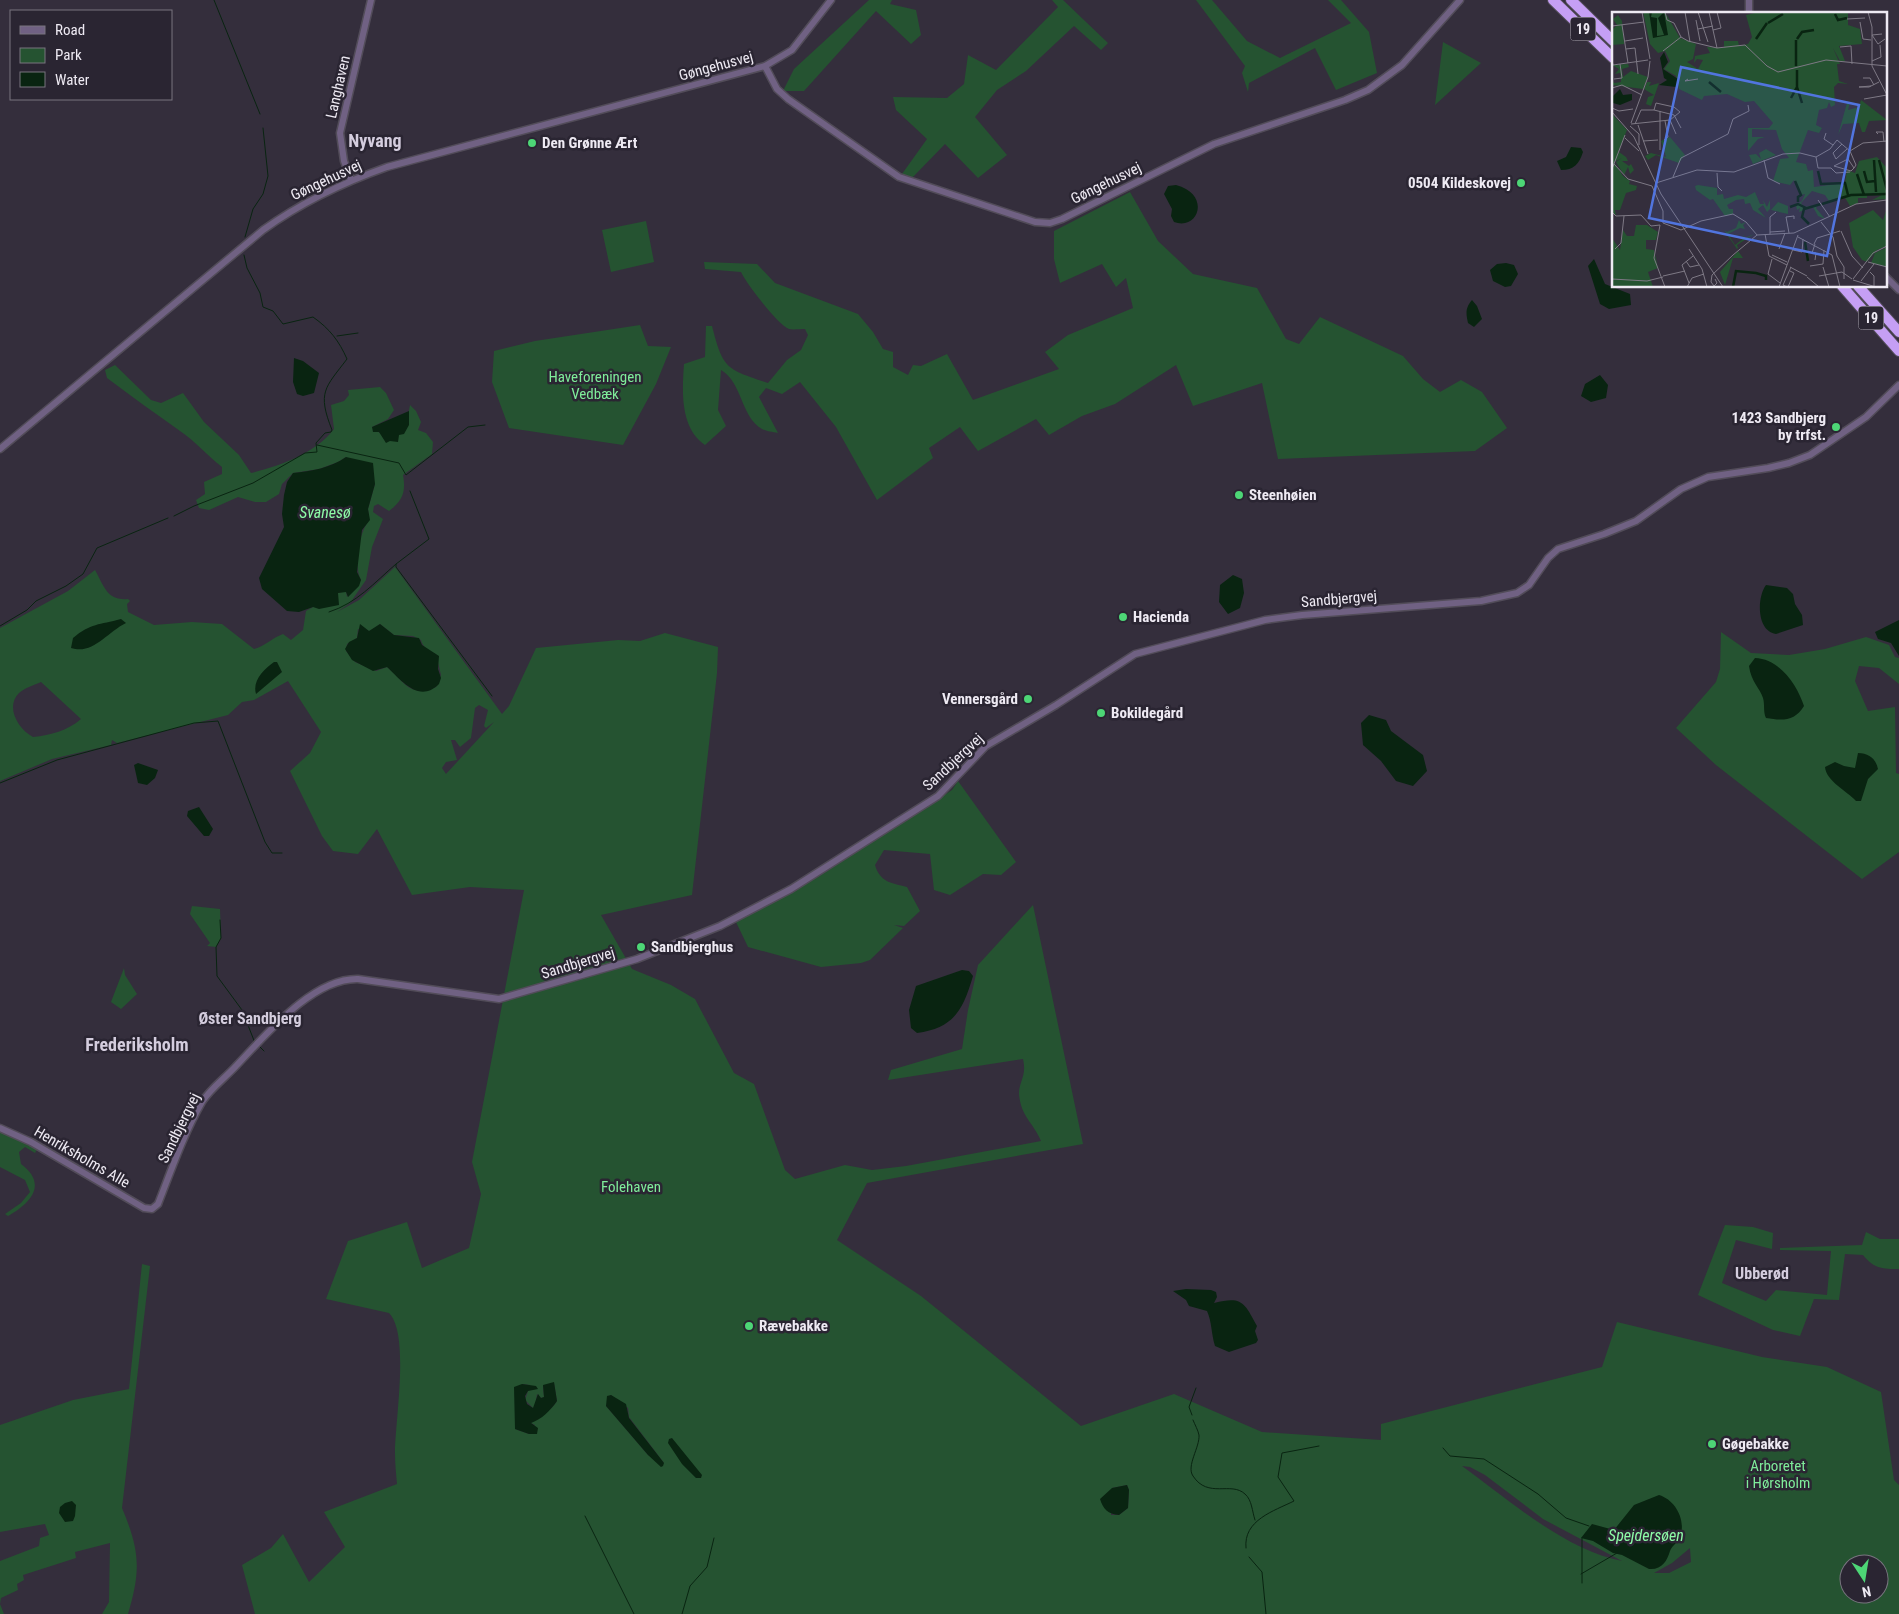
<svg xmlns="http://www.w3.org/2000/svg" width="1899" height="1614" font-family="'Roboto Condensed',sans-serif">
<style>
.green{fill:#255331;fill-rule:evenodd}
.water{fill:#092411}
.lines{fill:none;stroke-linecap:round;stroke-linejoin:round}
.stream{stroke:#092411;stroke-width:1}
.tertiary-casing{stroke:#524c59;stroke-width:9}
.motorway-casing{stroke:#524c59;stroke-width:12}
.tertiary{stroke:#706183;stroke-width:6}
.motorway{stroke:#c59ff4;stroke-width:10}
.poi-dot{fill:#4dd676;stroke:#2a2532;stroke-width:2}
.labels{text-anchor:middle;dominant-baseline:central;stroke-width:5;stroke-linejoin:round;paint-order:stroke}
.shield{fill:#2a2532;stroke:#b3afb9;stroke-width:1}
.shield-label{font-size:14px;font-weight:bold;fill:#eeeaf3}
.street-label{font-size:15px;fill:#eeeaf3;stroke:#2a2532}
.poi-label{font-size:15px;font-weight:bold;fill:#eeeaf3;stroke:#2a2532;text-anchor:start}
.park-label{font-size:15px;fill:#7fed9a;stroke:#2a2532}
.water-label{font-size:16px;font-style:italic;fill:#8efca8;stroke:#2a2532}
.neighbourhood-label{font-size:16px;font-weight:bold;fill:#d4cdde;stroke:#2a2532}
.quarter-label{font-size:18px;font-weight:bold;fill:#d4cdde;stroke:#2a2532}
.inset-river{fill:none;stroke:#092411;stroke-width:2.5}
.inset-road{fill:none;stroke:#7e7985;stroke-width:1}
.view{fill:#5175df;fill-opacity:0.15;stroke:#5175df;stroke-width:2.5}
.inset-edge{fill:none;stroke:#eeeaf3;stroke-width:2.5}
</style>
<rect width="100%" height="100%" fill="#342e3c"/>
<!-- green -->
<path class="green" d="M869 0H892L890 4 916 10 921 35 911 44 876 11 804 91H783L794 69Z
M1052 0H1063L1108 43 1101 50 1074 26 1026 71 997 90 975 117 1007 155 978 178 945 144 912 178 902 174 927 139 896 110 893 97 947 98 964 84 968 55 996 70 1058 7Z
M1196 0H1212L1247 41 1280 58 1351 23 1328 0H1341L1369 32 1377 73 1336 90 1315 48 1249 83 1248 92 1242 73 1245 66Z
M1443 42 1481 63 1435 105Z
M1130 192 1158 241 1193 274 1257 288 1286 339 1299 344 1320 317 1403 356 1423 379 1440 392 1461 380 1482 392 1507 428 1475 451 1278 459 1262 383 1193 406 1176 365 1115 404 1082 416 1049 435 1036 419 978 451 960 427 929 448 933 458 877 500 836 427 800 382 782 394 766 388 759 397 778 433C773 432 766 431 762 429 741 417 742 382 721 370L718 410 726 426 705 445C680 428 682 392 684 364L705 357 706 326H712C723 369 726 369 768 383L787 360 801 350 808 335 805 329C800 329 793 330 789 329 778 325 746 283 741 272L705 269 704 262 757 264 775 283 858 314 873 332 883 349 893 352V367L908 375 913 365 921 366 947 354 973 400 1059 369 1045 352 1068 335 1133 308 1126 278 1116 287 1102 264 1060 283 1054 259V231Z
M646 221 654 262 611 272 602 230Z
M640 325 648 346 671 347 656 384 623 445 509 428 492 382 494 351 535 341Z
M115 365 151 400 161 403 183 393 204 422 239 455 251 473C280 466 316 453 334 429L331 405 344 401 349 395 348 390 380 387 386 393 394 410 388 419 372 427 390 441C406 431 407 421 410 405L416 411 421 422 418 430 426 433 433 442 432 454 403 475C406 492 403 500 389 511L378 504 374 506 373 512 383 519 372 547 366 580 350 603 337 612 359 600 395 567 502 714 509 706 536 648 618 640 640 641 665 633 718 647 717 673 692 895 601 915 632 969 671 985 695 999 734 1073 754 1084 785 1170 795 1179 845 1165 872 1170 906 1166 1041 1141C1033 1122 1021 1117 1019 1094 1019 1081 1027 1076 1023 1059L888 1080 891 1070 962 1049 968 1010 978 965 1033 905 1083 1144 867 1183 837 1240 921 1296 1081 1426 1174 1394 1262 1432 1381 1440V1424L1602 1367 1617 1322 1762 1357 1827 1367 1881 1392 1894 1480 1899 1485V1614H255L242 1565 271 1548 283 1534 309 1582 345 1547 324 1512 397 1484C396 1473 395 1463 395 1453 395 1421 410 1334 389 1313L326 1299 348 1241 407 1222 422 1268 469 1248 481 1194 472 1162 524 890 470 887 412 895 377 829 358 854 333 851 322 836 290 771 310 753 321 732 288 681 254 700 242 702 228 715 117 743 112 740 111 745 52 759 0 781V628L68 591 95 570C104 586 107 601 128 599L130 601 127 604 128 612 154 625 192 622 222 624 254 649C265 646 272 638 283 634L291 640 303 630 306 611 338 593 346 591 347 597 361 580C353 564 359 534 369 520L368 509 375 484 346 457 338 462 319 469 293 473 282 484 279 494 266 502H255L238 497 209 510 199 508 196 500 205 494 204 482 222 474V467C208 456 195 441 180 431 156 414 131 396 107 378L105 370ZM380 624 394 635 413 636 421 640C422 646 430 653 436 654L441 675 436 687C409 698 405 682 387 667L376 671 355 662 346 651 347 644 357 638 358 629 370 631ZM41 682 81 719C67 731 51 735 33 737 18 729 5 707 19 693 25 688 34 685 41 682ZM479 705 488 710 484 726 486 728 494 722 446 774 442 768 446 762 457 760 451 740H455L460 747 471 738 475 708ZM554 1383 557 1401C550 1412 541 1415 531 1423L535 1425 529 1434 515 1429 522 1384 530 1385 525 1400 533 1408 535 1407 537 1394 541 1398 544 1397 543 1386ZM611 1395 628 1408 629 1417 664 1463 648 1455 606 1406ZM1462 1466 1470 1467 1485 1475 1543 1519 1622 1561C1565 1550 1509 1500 1462 1466ZM1127 1485 1129 1490 1128 1508 1119 1515H1111L1112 1488ZM1690 1548 1691 1562 1669 1573H1654L1672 1563ZM1849 1564H1879V1594H1849Z
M1721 632 1751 653 1789 655 1825 649 1866 637 1889 645 1895 657 1899 658V684L1879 668 1859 666 1855 681 1868 711 1895 707 1896 773 1899 774V852L1862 879 1716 765 1676 728 1716 682 1720 669Z
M958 781 1016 862 1001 875 983 874 950 895 934 890 930 854 884 850 875 865C880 882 891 883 907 887L920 911 904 926 894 925 903 928 870 960 861 963 821 967 748 947 736 922 818 877 952 790Z
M192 906 220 909 221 938 216 947 207 946 210 943 190 914Z
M124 968 125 975 137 994 121 1009 111 1002Z
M0 1130 37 1149 35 1153 25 1147 19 1152 21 1164C48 1184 31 1203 8 1216L5 1214 21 1203 30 1192 25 1180 0 1167Z
M1725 1225 1753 1227 1773 1233 1772 1249 1736 1240 1722 1283 1766 1301 1776 1290 1827 1295 1831 1251 1780 1250V1248L1862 1245 1866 1232 1880 1239H1899V1269C1883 1269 1874 1269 1863 1255L1845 1254 1839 1300 1814 1299 1800 1336 1773 1330 1698 1295Z
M142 1264 150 1266 122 1508C140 1551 141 1570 128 1614H102L109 1602 110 1543 75 1552 76 1558 23 1575 24 1580 17 1584 18 1590 1 1598 0 1604 4 1614H0V1561L39 1546 40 1538 49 1535 45 1524 0 1532V1425L73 1400 129 1389Z"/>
<!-- water -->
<path class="water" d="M1571 147 1581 148 1583 152C1579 164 1574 170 1561 170L1557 161 1566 157Z
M1176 185C1211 194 1199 231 1174 222L1171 216 1172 209 1164 194 1168 186Z
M1594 259 1605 284 1630 294 1631 305 1609 309 1600 304 1588 266Z
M1506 263 1514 265 1518 274 1511 286 1505 287 1493 281 1490 270 1497 264Z
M1472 300 1477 306 1482 319 1474 327 1468 323C1466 314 1465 308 1472 300Z
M294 358 303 361 319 373 314 393 303 396 297 394 293 382Z
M1600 375 1608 385 1606 398 1591 402 1581 396 1585 384Z
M409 411V425L404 434 399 435 398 442 390 441 386 443 379 432H373L372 427Z
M346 457 373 463 375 484 368 509 370 520 362 530 357 572 361 580 359 586 348 597 346 592 338 593 339 605 319 609 313 607 299 612 287 611 262 589 259 578 284 527 282 514 284 495 287 482 293 473C311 471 331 468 346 457Z
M1233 575 1242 579 1244 593 1240 608 1228 614 1219 602 1220 585Z
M1766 585 1787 588 1793 594 1795 604 1802 615 1803 625 1776 634C1756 631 1757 597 1766 585Z
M121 619 126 623C106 633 93 655 71 648L73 638C91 623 99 625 121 619Z
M1899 620V656L1891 643 1878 639 1875 632Z
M360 624 369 631 380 624 394 635 419 638 422 645 439 656 438 669 441 678 439 684C419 704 401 680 387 667L373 671 352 660 345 649 349 642 357 638Z
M1755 658C1780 659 1797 685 1804 706 1795 721 1783 721 1766 718 1763 712 1765 705 1763 698 1760 688 1751 682 1749 666Z
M274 662H277L282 672 256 694C252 681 264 669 274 662Z
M1369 715 1386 720 1391 731 1423 755 1427 771 1413 786 1396 781 1381 761 1363 745 1361 723Z
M1858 753C1869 753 1876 759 1878 769L1868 779 1861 801H1856C1847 791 1826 781 1825 767L1835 762 1844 766 1855 768Z
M138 763 158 770 155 778 147 785 138 783 134 765Z
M199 807 213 829 209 836H204L187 816 188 811Z
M962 970 969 971 973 976C963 1010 954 1028 917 1033L911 1028 909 1010 916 986Z
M1186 1289 1211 1290 1216 1292 1217 1297 1214 1303C1242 1296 1244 1302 1257 1326L1255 1331 1258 1340 1256 1343 1229 1352 1215 1346C1211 1333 1212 1322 1207 1311L1189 1306 1186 1300 1173 1291Z
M554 1382 557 1401C550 1411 542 1419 531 1423L538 1428 537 1434H529L515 1429 514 1387 522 1384 536 1386 538 1389 528 1391 525 1396 527 1404 533 1408 538 1394 541 1398 544 1397 543 1385Z
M611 1395 626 1404 629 1418 664 1463 663 1466 661 1467 648 1455 606 1406 607 1396Z
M672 1438 702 1475 701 1478H696L682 1464 668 1443 669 1439Z
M1127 1485 1129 1490 1128 1508 1119 1515C1108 1514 1103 1509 1100 1499L1112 1488Z
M1659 1495C1675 1500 1685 1518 1681 1535 1679 1542 1672 1545 1670 1551 1667 1561 1662 1570 1649 1569L1622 1555 1613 1553 1593 1541 1581 1538 1592 1524 1614 1530 1634 1505Z
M72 1501 76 1505 75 1516 73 1521 65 1522 59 1513 60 1507 65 1503Z"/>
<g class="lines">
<!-- stream -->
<path class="stream" d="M214 0 260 114
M245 237 253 209 263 194 268 176 263 128
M337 336 358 333
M317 445 399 463 406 475 468 427 485 425
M410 491 429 539 396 564V567L492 696
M174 516 194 506 253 483 305 453 317 452 316 443 325 433 331 432 332 430C317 392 325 388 347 359 339 341 330 329 313 317L283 324 273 311 263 307 260 293 247 268 244 255
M329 612C357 603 374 583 396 564
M0 626 27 610 36 601 66 586 83 574 97 548 168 518
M0 783 57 760 194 723 218 721 265 842 272 853H282
M220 920 221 938 216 947 217 976 242 1010 255 1043
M259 1046 264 1051
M1192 1415 1189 1407 1196 1388
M1193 1420C1195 1425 1198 1430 1199 1435 1200 1447 1186 1466 1193 1476 1208 1499 1231 1481 1245 1494 1252 1500 1252 1511 1255 1520
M1443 1448 1450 1456 1484 1459 1538 1494 1566 1518 1589 1526
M585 1516 634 1614
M1582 1538V1583
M1246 1548C1243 1520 1274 1511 1294 1501L1278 1477 1282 1453 1319 1446
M1249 1557 1262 1572 1266 1614
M1581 1574 1617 1553
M682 1614 690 1586 707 1567 714 1538"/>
<!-- tertiary casing -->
<g class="tertiary-casing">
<path id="tertiary" d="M1749 14V0
M765 66 792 50 831 0
M351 180 344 161 340 133 371 0
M1885 276 1899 290
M0 449 263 230C302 202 342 183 387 167L765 66 777 89 788 99 899 177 1035 222 1050 223 1062 219 1214 144 1345 100 1368 90 1402 65 1460 0
M0 1128 31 1142 144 1208 152 1209 158 1204C171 1171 184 1133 202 1102 210 1089 225 1078 236 1066 265 1036 312 978 358 979L499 999 637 959 720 926 791 889 938 796 986 746 1056 705 1135 654 1265 620 1302 615 1481 601 1517 593 1529 585 1548 558 1558 549 1604 534 1636 521 1681 489 1708 477 1768 468 1789 463 1810 455 1866 417 1899 385"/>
</g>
<!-- motorway casing -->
<g class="motorway-casing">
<path id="motorway" d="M1553 0 1613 58
M1571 0 1613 41
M1842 286 1899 351
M1858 286 1899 332"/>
</g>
<!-- tertiary -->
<use href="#tertiary" class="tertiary"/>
<!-- motorway -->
<use href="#motorway" class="motorway"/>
</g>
<!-- markers -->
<g class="poi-dot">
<circle cx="532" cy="143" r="5"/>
<circle cx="1521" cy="183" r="5"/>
<circle cx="1836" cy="427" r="5"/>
<circle cx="1239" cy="495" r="5"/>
<circle cx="1123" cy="617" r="5"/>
<circle cx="1028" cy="699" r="5"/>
<circle cx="1101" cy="713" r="5"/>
<circle cx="641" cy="947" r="5"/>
<circle cx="749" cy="1326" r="5"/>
<circle cx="1712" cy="1444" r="5"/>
</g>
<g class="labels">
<!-- shield labels -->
<g class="shield">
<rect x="1570.5" y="17.5" width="25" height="23" rx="4"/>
<rect x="1858.5" y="306.5" width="25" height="23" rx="4"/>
</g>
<g class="shield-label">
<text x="1583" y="29">19</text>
<text x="1871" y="318">19</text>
</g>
<!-- street labels -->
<g class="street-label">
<text transform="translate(716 66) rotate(-15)">Gøngehusvej</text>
<text transform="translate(338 87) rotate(-77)">Langhaven</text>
<text transform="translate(326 180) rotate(-25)">Gøngehusvej</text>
<text transform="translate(1106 183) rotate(-26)">Gøngehusvej</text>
<text transform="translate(1339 599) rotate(-5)">Sandbjergvej</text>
<text transform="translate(953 762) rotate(-43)">Sandbjergvej</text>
<text transform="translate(578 963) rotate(-17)">Sandbjergvej</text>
<text transform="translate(179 1128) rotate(-64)">Sandbjergvej</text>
<text transform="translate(82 1157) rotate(30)">Henriksholms Alle</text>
</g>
<!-- poi labels -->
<g class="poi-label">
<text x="542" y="143">Den Grønne Ært</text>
<text x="1511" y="183" text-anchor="end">0504 Kildeskovej</text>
<text x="1826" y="418" text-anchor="end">1423 Sandbjerg<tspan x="1826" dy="17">by trfst.</tspan></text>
<text x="1249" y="495">Steenhøien</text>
<text x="1133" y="617">Hacienda</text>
<text x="1018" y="699" text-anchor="end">Vennersgård</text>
<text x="1111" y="713">Bokildegård</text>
<text x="651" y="947">Sandbjerghus</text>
<text x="759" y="1326">Rævebakke</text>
<text x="1722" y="1444">Gøgebakke</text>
</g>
<!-- park labels -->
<g class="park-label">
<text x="595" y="377">Haveforeningen<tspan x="595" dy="17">Vedbæk</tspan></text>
<text x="631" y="1187">Folehaven</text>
<text x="1778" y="1466">Arboretet<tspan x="1778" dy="17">i Hørsholm</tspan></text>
</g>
<!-- water labels -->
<g class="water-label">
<text x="325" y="512">Svanesø</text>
<text x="1646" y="1535">Spejdersøen</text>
</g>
<!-- neighbourhood labels -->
<g class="neighbourhood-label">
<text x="250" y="1018">Øster Sandbjerg</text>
<text x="1762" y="1273">Ubberød</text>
</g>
<!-- quarter labels -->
<g class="quarter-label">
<text x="375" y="140">Nyvang</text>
<text x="137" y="1044">Frederiksholm</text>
</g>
</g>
<!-- overview -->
<g transform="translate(1612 12)">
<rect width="275" height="275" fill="#342e3c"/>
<path d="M31 0H53L68 26 84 32 81 47 75 50 86 57 91 48 85 47 82 51 83 44 98 41 95 35 112 36V29H126L127 34 136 32 140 25 134 3 147 0H236V13L248 17 250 32 227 34 233 49H228L221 36 228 52H225L227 69 236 72 226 71 222 75 223 93 219 95 217 90 215 96 207 98 204 113 210 116 207 121 196 118 184 150 194 152 196 159 201 158 202 175 233 171 235 158 243 161 247 149 265 145 275 156V187L260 188 270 183 262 181 255 183V186H246V191L238 194 232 184 217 189 213 183 200 179 189 191 192 195 206 193 204 196 213 207 206 204 201 195 187 200 188 196 185 198 184 193 190 189 193 182 189 183 182 168 178 173 161 169 168 147 177 146 170 137 164 118 140 117V125H153L146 127 136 139V116H157L161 111 142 89 133 90 115 82 92 84 90 88 67 77 64 64 52 57 58 49 53 39 46 41 38 32ZM6 3 10 9 12 32 0 33V18L5 13 1 7ZM16 52 17 55 10 57 11 65 19 59 36 65 31 77 0 73V67L2 71 9 70V67L8 61 3 62 7 57 0 53ZM35 70H39L37 74 47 71 39 94 34 92 36 85 42 83 32 77ZM246 88 238 90 236 98 247 95 249 88 275 108 257 109 253 120H250L247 111 231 112 226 123 235 91ZM0 102 15 118 5 143 7 140 14 145 16 149H10L17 154 19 152 22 158 18 162 16 155 12 163 4 150 10 146 2 150 11 164 18 169 17 172 25 174 24 178 14 181 8 198H3L4 204 0 200ZM58 125 73 143 67 151 44 143 36 148 33 144 39 141 54 145 49 129ZM154 137 164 143 141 152 137 143 144 142 149 147 147 141ZM86 173 105 176V183L111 182 112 187 126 183 134 185 143 180 148 192H152L151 188 155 195 158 188V197L155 200 151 193 146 197 154 206 141 198 138 191 133 192 132 187 124 188 115 193 117 197H121V202L113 204 101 187 98 188 84 178 83 174ZM166 190 176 194V202L159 198ZM275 196V234L265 238 255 250 250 248 241 235 237 211 261 198 271 208ZM127 208 129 212 134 210 131 213 133 217 128 216 116 222 123 233 132 226 131 222 133 226 142 222 125 233 126 236 131 232 125 237 112 218 115 220 124 216ZM24 213H35L46 220 44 228H34V237L42 238 46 256 36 260 41 275H0V226L8 238 11 218 15 224H22ZM275 235V255L259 251 263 241ZM126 239 131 246H121L113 273 108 260Z" fill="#255331"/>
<path d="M37 0H40L39 5 45 6V24L52 23 46 6 52 0 56 23 41 26ZM52 40 56 50 51 57 66 67 64 75 47 73 55 68 52 66 48 46ZM8 77 11 83 20 82V88L8 93 1 91 0 85Z" fill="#092411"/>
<path class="inset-river" d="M223 2 226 8 235 6M156 11 171 2M144 27 155 11M185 27 190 20 202 18M184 54V28M97 70 109 80M185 75 190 91M179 86 185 75V58M262 148 264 180M267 148 275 178M206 159 209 172 233 171 236 183M252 159 255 170 263 169M245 162 252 183M183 169 189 183 186 185V190M210 192 239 183 275 182M178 195 186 192 194 196M197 212 190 205 192 197 209 192M193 230 196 249M121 275 124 259 144 261 154 264V268"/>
<path class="inset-road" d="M30 0 38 47M53 0 55 8 62 11 69 25 76 29 105 36 133 33 155 54 166 60 214 48 275 54M73 0 78 30M86 0 96 30M97 0 105 36M256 0 260 15V54L275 83M235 7 253 6M84 8 88 29M248 10 251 27 259 28M10 13 16 51M0 14 32 10M86 17 101 14M101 18 109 16 105 0M270 22 260 23 266 32 273 27M13 29 31 26M228 35 239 34 240 52M14 37 23 36 26 62M51 39 69 25M0 48 1 53 36 48M260 49 269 45 268 33M251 66H258L262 73M2 67 10 66 8 52M76 67 73 69 86 67M259 74 247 75H257L267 70M0 76 10 73 30 83M252 87 275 83M0 96 7 99 21 97M48 99V138M0 100 22 125 49 182 111 275M58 108 64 122M19 111 36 65 38 49M19 112 58 108 68 100 62 95 44 91 42 98M23 112 29 98H42L62 103 69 116M26 113 36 142M18 114 27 122V133M214 121 212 127 221 133M266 122 264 120H271L272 130M13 126 27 139M52 128 56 125 53 109M31 129 46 128M230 132 221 141 224 147 235 137M238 139 244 153 242 156 239 159 222 154 236 147 242 156M204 145 206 156H219L224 161 238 160M152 148 156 166 168 172M2 152 16 167 40 174M0 157 13 123M105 161 106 175 110 179M61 165 69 146 116 122 121 107 137 99 136 93M44 171 85 158 122 160 171 142 188 141 204 145 218 137 225 128 238 139 251 131 275 129M40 174 51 199V211M206 188 218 205M0 200 4 204 29 203 39 214 48 213M209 210 221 225 225 244 232 255V267M51 211 69 218 89 209 121 202 134 210 145 223 182 221 244 192 275 188M48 213 42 246 53 275M229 219 240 244 251 256M158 220 173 219M177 221 174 205 182 204V207M153 222 157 244 175 253M158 222V205L164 200M186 225 220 243 228 275M202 232 205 226 228 219M203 232 200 241H204L203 248M3 237 9 231 12 204M77 237 90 257 95 275M167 237 173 221M181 238 190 240 191 227M121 243 145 223M160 243 175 250M160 247 156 262 168 271M74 249 78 255 87 253M256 250 275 255M198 254 211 252 212 238M178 255 195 264M211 255 217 275M258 260 262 264V274M51 264 73 259M207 264 230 260 240 267M195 265 207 275M0 267 35 269 51 265M103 267 105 271 102 274 99 270 100 263 121 243M241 267 261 241 275 234M241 268 264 275M249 269 262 252M77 271 70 253 81 244M75 275 80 266 92 262M167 275 186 223M175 275 171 273 179 255M176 275 182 261 178 259"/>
<path class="view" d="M69 55 247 93 215 244 37 206Z"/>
<rect width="275" height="275" class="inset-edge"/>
</g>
<!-- legend -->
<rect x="10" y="10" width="162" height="90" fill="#2a2532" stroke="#78747f"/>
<rect x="20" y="26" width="25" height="8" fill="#706183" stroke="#78747f"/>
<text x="55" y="35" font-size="15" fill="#eeeaf3">Road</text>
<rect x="20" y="48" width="25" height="15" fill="#255331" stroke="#78747f"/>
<text x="55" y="60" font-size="15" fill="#eeeaf3">Park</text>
<rect x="20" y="72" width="25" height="15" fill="#092411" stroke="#78747f"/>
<text x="55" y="85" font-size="15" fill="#eeeaf3">Water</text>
<!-- north arrow -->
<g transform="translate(1864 1579) rotate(168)"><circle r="24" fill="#2a2532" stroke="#78747f"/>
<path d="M0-4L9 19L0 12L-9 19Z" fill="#4dd676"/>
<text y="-8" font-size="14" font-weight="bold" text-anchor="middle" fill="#eeeaf3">N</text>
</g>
</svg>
